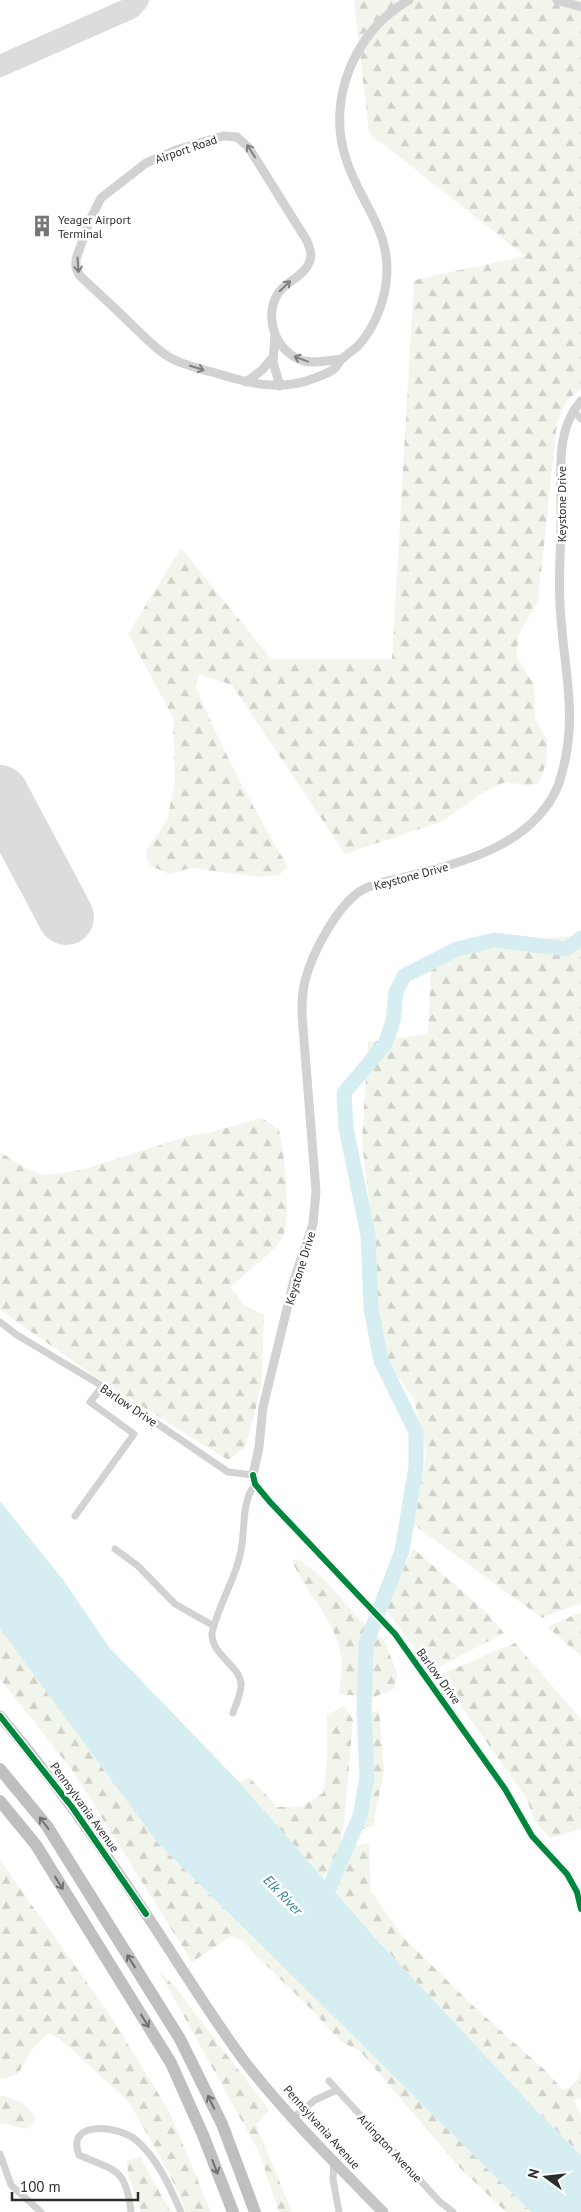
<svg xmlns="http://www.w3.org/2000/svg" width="581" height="2212" font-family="'PT Sans',sans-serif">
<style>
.forest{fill:url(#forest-firs)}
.water{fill:#d6eef2}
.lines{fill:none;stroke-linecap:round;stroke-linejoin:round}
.river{stroke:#d6eef2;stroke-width:15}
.taxiway{stroke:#dcdcdc;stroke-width:22}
.runway{stroke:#dcdcdc;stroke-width:56}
.minor{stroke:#d2d2d2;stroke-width:7}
.tertiary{stroke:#d2d2d2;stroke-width:9}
.primary{stroke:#c5c5c5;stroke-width:11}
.motorway{stroke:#bfbfbf;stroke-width:12}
.cycleway-casing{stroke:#fff;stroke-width:9}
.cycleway{stroke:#00873e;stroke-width:6}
.oneway{stroke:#808080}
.oneway2{stroke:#6f6f6f}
.labels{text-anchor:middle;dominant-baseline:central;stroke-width:5;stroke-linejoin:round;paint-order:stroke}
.street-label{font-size:12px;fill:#2d2d2d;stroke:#fff}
.poi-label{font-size:12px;fill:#2d2d2d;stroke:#fff;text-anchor:start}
.water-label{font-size:14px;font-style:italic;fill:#35808d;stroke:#fff}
</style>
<defs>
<pattern id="forest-firs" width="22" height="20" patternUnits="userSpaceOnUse" patternTransform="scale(1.25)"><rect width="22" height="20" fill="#f2f5eb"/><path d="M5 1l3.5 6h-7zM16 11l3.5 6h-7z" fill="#d0d2ca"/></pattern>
</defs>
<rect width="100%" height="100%" fill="#fff"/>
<!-- forest -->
<path class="forest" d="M354 0H581V389L566 401 557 423 538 601 519 634 516 657 534 685 535 720 547 739V761L539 783 529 786 506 782 485 791 443 821 345 854 232 685 199 674 195 685C221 748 253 808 288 867L279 875 262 877 191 868 169 874 149 865 146 851 167 820 175 783 173 717 128 634 181 548 271 659H392L414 280 525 256 369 133Z
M581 935V1603L542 1618 414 1525 426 1455 414 1399 389 1365 376 1322 372 1226 362 1142 368 1042 428 1034 431 965 478 940 522 941Z
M262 1118 279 1130C284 1153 293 1221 281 1240 274 1252 242 1276 230 1287L245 1306 264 1315 262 1379 255 1412 245 1447 228 1460 99 1379 0 1310V1152L23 1167 43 1175 64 1173 85 1169 188 1136 211 1132Z
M413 1548 486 1612 504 1633 431 1671 385 1608Z
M299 1559 325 1580 359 1619 384 1640 397 1673 394 1689 374 1697 339 1694C340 1682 343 1667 341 1655 336 1622 306 1592 292 1561Z
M581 1612V1656L547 1627Z
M0 1629 157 1842 531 2212H506L459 2167 360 2051C335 2041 329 2027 311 2009 288 1986 264 1964 242 1940L231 1936 192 1962 72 1770 0 1679Z
M515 1643 581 1719V1829L550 1838 534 1820 527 1799 439 1675Z
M344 1706 353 1720 344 1823 337 1863 322 1877 240 1783 249 1777 277 1807H301L323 1793 327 1762V1715Z
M379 1710 384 1771 373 1826 356 1831 370 1789 371 1756 366 1714Z
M369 1843 371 1891 402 1936 471 2004 548 2073 563 2090C574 2086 579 2080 581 2068V2098L574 2100 581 2116V2155C495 2070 412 1980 333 1889L352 1846Z
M0 1860 110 2015 169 2111 211 2212H186L169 2173 129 2102 60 2039 48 2033 30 2052 18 2074 0 2079Z
M159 1971 176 1988 269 2110 256 2125 292 2212H279L259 2152Z
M0 2095C18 2101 27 2102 36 2120L27 2129 0 2123Z
M140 2157 171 2212H141L128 2174 127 2161Z"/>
<!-- water -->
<path class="water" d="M0 1501 64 1581 109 1647 240 1783 378 1941 535 2109 581 2155V2212H531L157 1842 0 1629Z"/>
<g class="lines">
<!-- river -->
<path class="river" d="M330 1886 360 1816 367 1777 364 1709 366 1644 402 1551 416 1466V1432L381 1361 371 1308 368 1235 346 1128 344 1093 385 1044 393 1021 396 992 404 976 457 949 495 940 566 949 581 938"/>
<!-- taxiway -->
<path class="taxiway" d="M0 66 131 8 138 0"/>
<!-- runway -->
<path class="runway" d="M0 793 66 917"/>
<!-- minor -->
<path class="minor" d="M573 410 581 419
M0 1322 17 1335 99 1384 228 1472 253 1475
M75 1516 134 1434 90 1402 102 1387
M115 1549 138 1566 175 1604 214 1626
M233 1713C236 1704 242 1692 241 1683 239 1665 211 1655 212 1633 219 1602 238 1576 242 1544 245 1523 242 1502 255 1484
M329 2081 440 2202 453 2212
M294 2117 315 2100 337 2090
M0 2154 11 2185 41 2212
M334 2161 333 2179 339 2212
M131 2212C126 2168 116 2171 79 2155 65 2119 120 2126 136 2140 158 2159 170 2187 181 2212"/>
<!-- tertiary -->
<path class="tertiary" d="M557 0 581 7
M275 335 273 362 280 386
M342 359C329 360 317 364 304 361 276 353 262 317 279 292 287 281 304 276 309 263 313 255 310 249 307 241L249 148 237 137 223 136 179 149 146 163 101 198 89 222 76 259V268L80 276C97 292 115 308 132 325 144 336 155 349 169 357 182 365 198 368 212 372 247 383 280 392 315 378 322 375 330 373 335 368 338 365 339 361 342 359 347 354 352 351 357 347 373 330 383 306 386 283 393 231 360 204 346 159 326 100 355 30 409 0
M246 382 262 370 273 357
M581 401C556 429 561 469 561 504 562 537 558 571 560 604 563 671 581 719 558 786 534 842 470 861 416 874 400 879 380 881 364 889 338 903 312 953 305 981 302 992 302 1004 302 1015L316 1191 313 1224 294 1280 263 1407 259 1447 253 1475 255 1484 270 1502 395 1634 505 1789 532 1836 567 1874 577 1892 581 1909"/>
<!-- primary -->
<path class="primary" d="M0 1716C54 1780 102 1847 148 1917 180 1965 210 2015 245 2062 286 2115 336 2164 383 2212"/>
<!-- motorway -->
<path class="motorway" d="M0 1769 47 1826 180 2039 222 2124 255 2212
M0 1801 36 1845 171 2063 203 2135 233 2212"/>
<!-- cycleway casing -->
<g class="cycleway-casing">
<path id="cycleway" d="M253 1475 255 1484 270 1502 395 1634 505 1789 532 1836 567 1874 577 1892 581 1909
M0 1716 72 1807 146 1914"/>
</g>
<!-- cycleway -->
<use href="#cycleway" class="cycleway"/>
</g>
<!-- one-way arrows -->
<defs><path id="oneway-shaft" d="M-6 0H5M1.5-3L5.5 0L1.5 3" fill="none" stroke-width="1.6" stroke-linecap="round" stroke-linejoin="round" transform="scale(1.25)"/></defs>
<g class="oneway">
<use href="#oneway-shaft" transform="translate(251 151) rotate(-123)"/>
<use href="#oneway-shaft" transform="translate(78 265) rotate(86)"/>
<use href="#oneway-shaft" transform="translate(285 286) rotate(-44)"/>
<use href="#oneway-shaft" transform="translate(301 359) rotate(-159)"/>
<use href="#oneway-shaft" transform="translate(197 368) rotate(17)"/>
</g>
<g class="oneway2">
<use href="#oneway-shaft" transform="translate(44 1823) rotate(-127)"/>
<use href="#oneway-shaft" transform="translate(59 1883) rotate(58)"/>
<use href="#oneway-shaft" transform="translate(131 1961) rotate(-122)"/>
<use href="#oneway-shaft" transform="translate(145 2021) rotate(58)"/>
<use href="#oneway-shaft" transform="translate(211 2102) rotate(-116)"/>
<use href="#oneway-shaft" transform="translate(215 2167) rotate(69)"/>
</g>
<!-- icons -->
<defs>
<g id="building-bare" transform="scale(1.725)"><path d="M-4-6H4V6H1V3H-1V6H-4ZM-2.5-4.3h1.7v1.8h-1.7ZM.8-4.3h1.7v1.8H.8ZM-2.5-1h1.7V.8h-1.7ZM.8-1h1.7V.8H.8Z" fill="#767676" stroke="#fff" stroke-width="2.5" paint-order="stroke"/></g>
</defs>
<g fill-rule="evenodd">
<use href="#building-bare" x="42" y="226"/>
</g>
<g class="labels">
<!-- street labels -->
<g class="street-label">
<text transform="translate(186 149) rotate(-19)">Airport Road</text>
<text transform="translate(561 504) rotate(-90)">Keystone Drive</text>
<text transform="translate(411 876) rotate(-15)">Keystone Drive</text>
<text transform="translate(300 1268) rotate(-73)">Keystone Drive</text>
<text transform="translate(129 1405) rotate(34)">Barlow Drive</text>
<text transform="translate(439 1676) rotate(54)">Barlow Drive</text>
<text transform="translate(85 1807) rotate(54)">Pennsylvania Avenue</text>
<text transform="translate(322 2127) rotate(48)">Pennsylvania Avenue</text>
<text transform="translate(390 2148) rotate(47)">Arlington Avenue</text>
</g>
<!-- poi labels -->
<g class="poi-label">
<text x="58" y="219">Yeager Airport<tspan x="58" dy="14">Terminal</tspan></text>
</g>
<!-- water labels -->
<g class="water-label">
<text transform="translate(283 1895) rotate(46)">Elk River</text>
</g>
</g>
<!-- north arrow -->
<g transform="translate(546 2177) rotate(285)" stroke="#ffffff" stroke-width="4" paint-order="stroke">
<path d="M0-4L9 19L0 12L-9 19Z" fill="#2d2d2d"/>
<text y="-8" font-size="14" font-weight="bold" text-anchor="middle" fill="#2d2d2d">N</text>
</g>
<!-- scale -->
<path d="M12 2192v8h126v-8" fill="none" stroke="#2d2d2d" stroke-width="2.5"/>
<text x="20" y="2192" font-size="15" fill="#2d2d2d" stroke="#ffffff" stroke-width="4" paint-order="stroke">100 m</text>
</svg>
